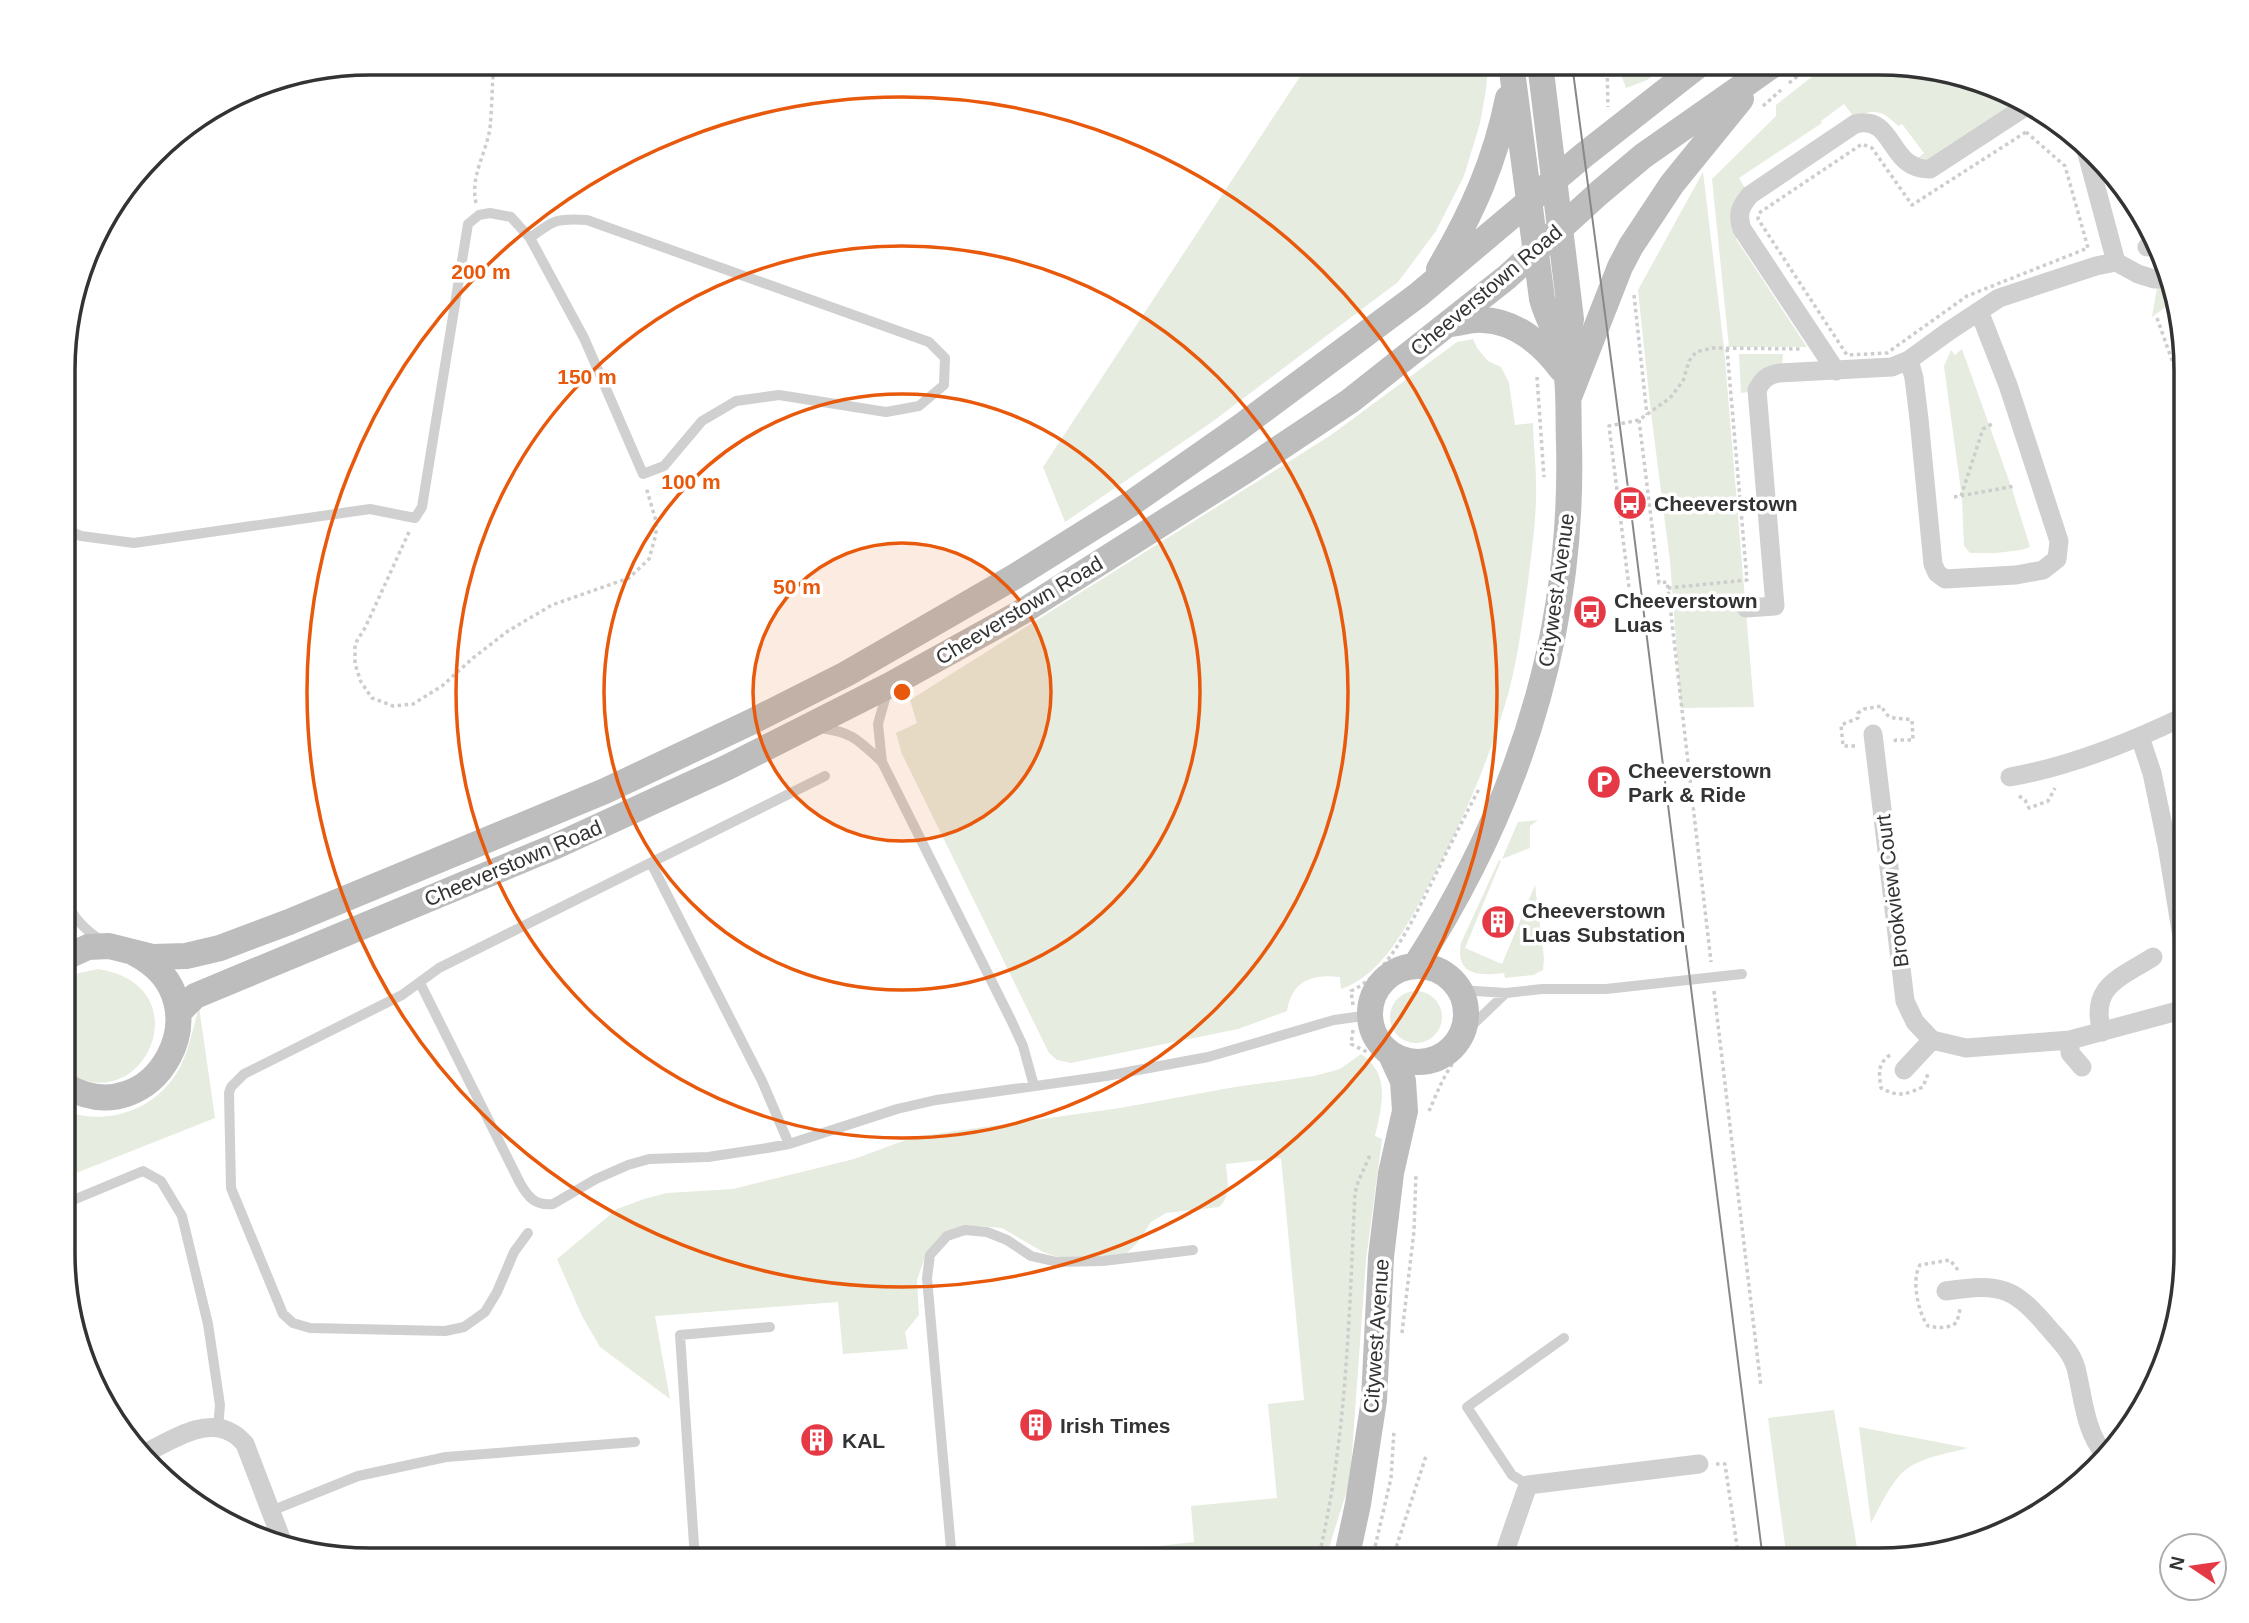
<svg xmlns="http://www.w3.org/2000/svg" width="2249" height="1623" font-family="Helvetica,sans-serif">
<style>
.green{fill:#e6ecdf}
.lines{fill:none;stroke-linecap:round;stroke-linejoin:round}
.path{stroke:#cdcdcd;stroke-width:3.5;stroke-dasharray:3.5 3.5;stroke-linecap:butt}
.lane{stroke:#d0d0d0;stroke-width:10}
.street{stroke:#d0d0d0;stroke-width:19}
.secondary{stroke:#bdbdbd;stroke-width:26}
.tram{stroke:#888;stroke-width:2}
.ring{fill:none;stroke:#e8590c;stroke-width:3.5}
.labels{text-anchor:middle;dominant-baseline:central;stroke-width:7;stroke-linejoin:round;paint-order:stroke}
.street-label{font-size:21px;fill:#333;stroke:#fff}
.poi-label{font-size:21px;font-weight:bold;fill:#333;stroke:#fff;text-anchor:start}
.rim{fill:none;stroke:#333;stroke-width:3.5}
.centre{fill:#e8590c;stroke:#fff;stroke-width:3.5}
.ring-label{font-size:21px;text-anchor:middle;font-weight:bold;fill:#e8590c;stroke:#fff;stroke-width:7;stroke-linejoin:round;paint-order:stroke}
</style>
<rect width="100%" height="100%" fill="#fff"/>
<!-- green -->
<path class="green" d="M1309 63H1488L1486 90 1480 123 1464 176 1436 231 1398 282 1212 422 1065 522 1043 467Z
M1617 64H1667L1647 80 1626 88Z
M1828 64H1899L1996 86 2024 102 1935 160 1918 158 1924 153 1902 124 1898 126C1882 110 1875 109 1854 117L1844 104 1821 121 1822 123 1739 178 1747 192 1742 235 1736 239 1807 347H1729L1712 179 1776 116V105Z
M1703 172 1724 348 1754 707 1681 708 1670 561 1651 413 1638 290Z
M2162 262 2172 302 2152 317 2160 270Z
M1473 339 1477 348 1488 361 1501 367 1509 383 1515 425 1533 423C1533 443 1536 462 1536 481 1537 515 1532 549 1528 582 1523 618 1518 656 1509 691 1489 762 1460 828 1425 892 1406 928 1381 976 1341 989L1340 977C1313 974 1292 980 1287 1011L1238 1029 1071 1063 1057 1060 1049 1053 902 754 896 733 917 723 910 700 1331 435 1457 342Z
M1962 349 2012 489 2030 547 2021 550 1996 553H1970L1964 546 1962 498 1944 366 1951 350 1955 355Z
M1739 354H1783L1782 366 1755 391 1741 393Z
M1538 820 1530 826V848L1502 859 1518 822Z
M1499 860 1501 861 1465 948 1502 964 1535 885 1544 958 1543 970 1533 975 1505 978 1504 973C1479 976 1455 976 1461 943Z
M98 969C205 986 142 1123 66 1071V980L79 973Z
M1390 1017a26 26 0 1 1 52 0a26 26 0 1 1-52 0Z
M199 1007 215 1118 66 1177V1111C108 1127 157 1109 179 1069 189 1051 193 1027 199 1007Z
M1361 1054C1391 1074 1382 1106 1375 1136L1382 1139 1366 1260 1350 1481 1325 1560H1125L1132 1549 1194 1542 1191 1506 1277 1498 1268 1404 1304 1400 1281 1158 1226 1164C1227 1179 1232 1195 1219 1207L1166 1213 1151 1222 1138 1242 1126 1254 1107 1258 1064 1259 1043 1252 1002 1228 980 1226 947 1231 935 1242 924 1260 917 1280 919 1315 905 1332 908 1349 843 1354 838 1302 655 1316 670 1399 600 1347 582 1316 557 1259 617 1209 644 1199 667 1193 733 1189 854 1159 914 1137 1120 1108 1235 1087 1314 1076 1340 1069Z
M1834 1410 1859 1560H1787L1768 1418Z
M1859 1427 1968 1448C1946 1454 1917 1457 1900 1475 1888 1488 1880 1507 1871 1523Z"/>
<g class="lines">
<!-- path -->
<path class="path" d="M1607 64 1608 107
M1789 83 1813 64
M1763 106 1781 90
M2026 132 2065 166 2088 248 1967 296 1887 353 1847 355 1758 219 1759 213 1862 144 1872 148 1912 205Z
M476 203C470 176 486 154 490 128 492 107 492 85 494 63
M1634 295 1647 415
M2157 318 2185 397
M1537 377 1544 477
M1639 420 1659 583 1667 582 1668 588 1711 962
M1961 496 1983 429 1992 424
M1954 497 2015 486
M409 532 365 628 355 644V664L361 682 372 698 393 706 413 704 442 686 473 658 508 631 552 605 629 578 649 559 656 534V521L646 487
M1629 587 1609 426 1639 420 1670 398 1683 381 1689 361 1696 352 1712 348 1800 349
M1668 588 1747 580 1727 349
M1855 746H1843L1841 725 1858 718V713L1864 709 1882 706C1887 722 1898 717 1912 720L1913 740H1896L1893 742
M2019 796 2025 800 2029 808 2048 801 2055 788
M66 830 67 862 74 890
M2176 971 2179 987 2178 991
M1714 991 1761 1387
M1353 1005 1351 991C1392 972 1416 912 1436 874 1450 845 1465 816 1480 787
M1353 1030 1351 1044 1369 1053
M1890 1055C1877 1064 1879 1074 1881 1088 1900 1098 1906 1094 1923 1087L1928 1074
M1429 1111C1438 1091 1448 1063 1466 1049
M1958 1270 1950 1260 1920 1265C1911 1279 1918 1313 1928 1326 1938 1328 1949 1329 1957 1322L1960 1309
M1402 1333 1414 1231 1416 1173
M1716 1464H1725L1739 1560
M1968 1539 1973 1534 1993 1533
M1318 1560C1347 1439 1349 1316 1355 1193L1358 1182 1370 1155
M1372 1560 1391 1478 1394 1431
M1392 1560 1426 1456"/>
<!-- lane -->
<path class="lane" d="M66 530 81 536 134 543 370 509 415 518 422 507 468 224 479 215 490 213 511 217 530 238 584 338 643 474 664 466 702 421 736 401 779 395 886 412 919 406 944 385 945 358 929 342 587 220C556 218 554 220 530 238
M887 692 878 724 882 762 1011 1020 1023 1046 1034 1086
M820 728C853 732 858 740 882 762
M651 863 762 1081 789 1144
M66 901C73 917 84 929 99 939
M420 983 520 1183C528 1197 535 1206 553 1204L596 1179 628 1165 649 1159 708 1157 767 1148 789 1144 897 1109 936 1100 1106 1076 1208 1057 1334 1020 1370 1015
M1460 990 1506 993 1542 989H1606L1742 974
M1463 1034 1506 993
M66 1203 143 1171 161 1181 182 1216 208 1324 220 1405 218 1428
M528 1233 514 1252 497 1292 485 1312 464 1327 445 1331 310 1328 293 1323 283 1314 231 1188 229 1093 231 1087 244 1074 402 995 439 968 825 776
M1528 1485 1512 1475 1467 1407 1564 1338
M271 1511 358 1476 446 1457 635 1442
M695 1560 680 1335 770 1327
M952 1560 927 1278 930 1255 947 1236 965 1230 987 1232 1007 1240 1031 1256 1057 1262 1103 1261 1193 1250"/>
<!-- street -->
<path class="street" d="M2086 150 2116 262
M2147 247 2157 243
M1909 360 1914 378 1919 419 1933 564 1937 573 1945 579 2016 575 2043 570 2057 559 2059 541 2008 385 1979 311
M1836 371 1742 229C1737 214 1740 207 1750 195L1855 124C1896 114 1887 170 1930 169L2028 105
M1746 608 1775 606 1757 390C1762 380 1767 375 1779 373L1892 367 1909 360 1949 331 1999 298 2096 266 2116 262 2138 274 2154 279H2166
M1873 734 1905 1001 1915 1022 1932 1040 1966 1048 2070 1040 2185 1009
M2140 737 2152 773 2167 845 2185 955
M2010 777C2067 767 2133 741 2185 716
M2102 1032C2089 986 2120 978 2153 957
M2070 1040V1053L2082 1067
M1904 1070 1932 1040
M1946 1291C2003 1282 2015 1288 2052 1332 2062 1343 2072 1354 2076 1368 2083 1396 2085 1433 2105 1454
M145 1453C169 1442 205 1416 232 1433 237 1435 241 1440 245 1444L284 1546
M1502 1560 1528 1485 1699 1464"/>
<!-- secondary -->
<path class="secondary" d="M1540 63 1571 319 1563 354
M1439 269C1472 213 1495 162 1508 98
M1450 324C1460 323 1472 319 1483 320 1515 321 1543 344 1561 369
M1569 397 1620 267 1631 246 1672 184 1741 99
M66 957 88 947 109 946 153 957 186 956 220 948 289 922 605 791 751 722 846 674 1014 577 1129 505 1239 428 1418 295 1584 155 1700 64
M1370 1014a48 48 0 1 1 96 0a48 48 0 1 1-96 0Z
M1415 966C1517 808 1574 634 1569 444 1568 417 1570 379 1563 354 1558 335 1547 318 1542 299L1511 63
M179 1012 195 996 556 846 726 768 890 685 1020 613 1248 469 1350 401 1507 277 1599 193 1643 156 1774 64
M66 1086C154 1137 228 1002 136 954
M1346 1560 1358 1504 1374 1400 1381 1257 1391 1173 1405 1111 1403 1081 1391 1055"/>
<!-- tram -->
<path class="tram" d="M1572 64 1630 503 1763 1560"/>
</g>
<!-- distance rings -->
<circle cx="902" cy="692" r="149" fill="#e8590c" fill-opacity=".12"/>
<g class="ring">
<circle cx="902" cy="692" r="149"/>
<circle cx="902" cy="692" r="298"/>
<circle cx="902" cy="692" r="446"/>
<circle cx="902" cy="692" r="595"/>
</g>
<!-- icons -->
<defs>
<g id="bus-disc" transform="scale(1.75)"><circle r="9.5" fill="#e63946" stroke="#fff"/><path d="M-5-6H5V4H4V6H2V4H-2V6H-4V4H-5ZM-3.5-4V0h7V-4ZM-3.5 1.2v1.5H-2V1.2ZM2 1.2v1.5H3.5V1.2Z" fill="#fff"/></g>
<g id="parking-disc" transform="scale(1.75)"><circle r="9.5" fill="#e63946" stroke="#fff"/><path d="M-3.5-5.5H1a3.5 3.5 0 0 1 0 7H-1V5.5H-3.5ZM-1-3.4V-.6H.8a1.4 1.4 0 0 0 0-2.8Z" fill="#fff"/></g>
<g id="building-disc" transform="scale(1.75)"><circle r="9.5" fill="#e63946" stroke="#fff"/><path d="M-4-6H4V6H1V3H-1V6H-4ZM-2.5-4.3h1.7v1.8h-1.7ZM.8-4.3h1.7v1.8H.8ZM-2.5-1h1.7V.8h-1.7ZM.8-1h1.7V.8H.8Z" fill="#fff"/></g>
</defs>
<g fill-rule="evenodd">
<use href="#bus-disc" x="1630" y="503"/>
<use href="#bus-disc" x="1590" y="612"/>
<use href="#parking-disc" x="1604" y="782"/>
<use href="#building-disc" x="1498" y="922"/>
<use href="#building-disc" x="1036" y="1425"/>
<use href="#building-disc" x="817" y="1440"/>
</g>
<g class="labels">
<!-- street labels -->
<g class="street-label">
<text transform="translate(1486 290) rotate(-40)">Cheeverstown Road</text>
<text transform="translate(1556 590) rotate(-82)">Citywest Avenue</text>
<text transform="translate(1019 610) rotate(-31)">Cheeverstown Road</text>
<text transform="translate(513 863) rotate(-23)">Cheeverstown Road</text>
<text transform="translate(1892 891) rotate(-97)">Brookview Court</text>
<text transform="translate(1376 1336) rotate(-86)">Citywest Avenue</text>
</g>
<!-- poi labels -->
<g class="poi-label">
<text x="1654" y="503">Cheeverstown</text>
<text x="1614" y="600">Cheeverstown<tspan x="1614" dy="24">Luas</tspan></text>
<text x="1628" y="770">Cheeverstown<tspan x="1628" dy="24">Park &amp; Ride</tspan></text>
<text x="1522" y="910">Cheeverstown<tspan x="1522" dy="24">Luas Substation</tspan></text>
<text x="1060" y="1425">Irish Times</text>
<text x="842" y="1440">KAL</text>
</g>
</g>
<!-- crop -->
<path d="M0 0H2249V1623H0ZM370 75H1879A295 295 0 0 1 2174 370V1253A295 295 0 0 1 1879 1548H370A295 295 0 0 1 75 1253V370A295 295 0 0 1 370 75Z" fill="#fff" fill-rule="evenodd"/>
<path class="rim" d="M370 75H1879A295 295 0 0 1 2174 370V1253A295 295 0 0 1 1879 1548H370A295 295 0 0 1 75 1253V370A295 295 0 0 1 370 75Z"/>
<circle cx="902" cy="692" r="10" class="centre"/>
<g class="ring-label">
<text x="481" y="279">200 m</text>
<text x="587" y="384">150 m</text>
<text x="691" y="489">100 m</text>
<text x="797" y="594">50 m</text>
</g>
<!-- north arrow -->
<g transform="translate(2193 1567) rotate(283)"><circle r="33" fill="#ffffff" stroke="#adadad" stroke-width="2"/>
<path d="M0-5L12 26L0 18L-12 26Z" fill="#e63946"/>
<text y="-10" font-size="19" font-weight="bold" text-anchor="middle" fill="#333333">N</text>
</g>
</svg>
